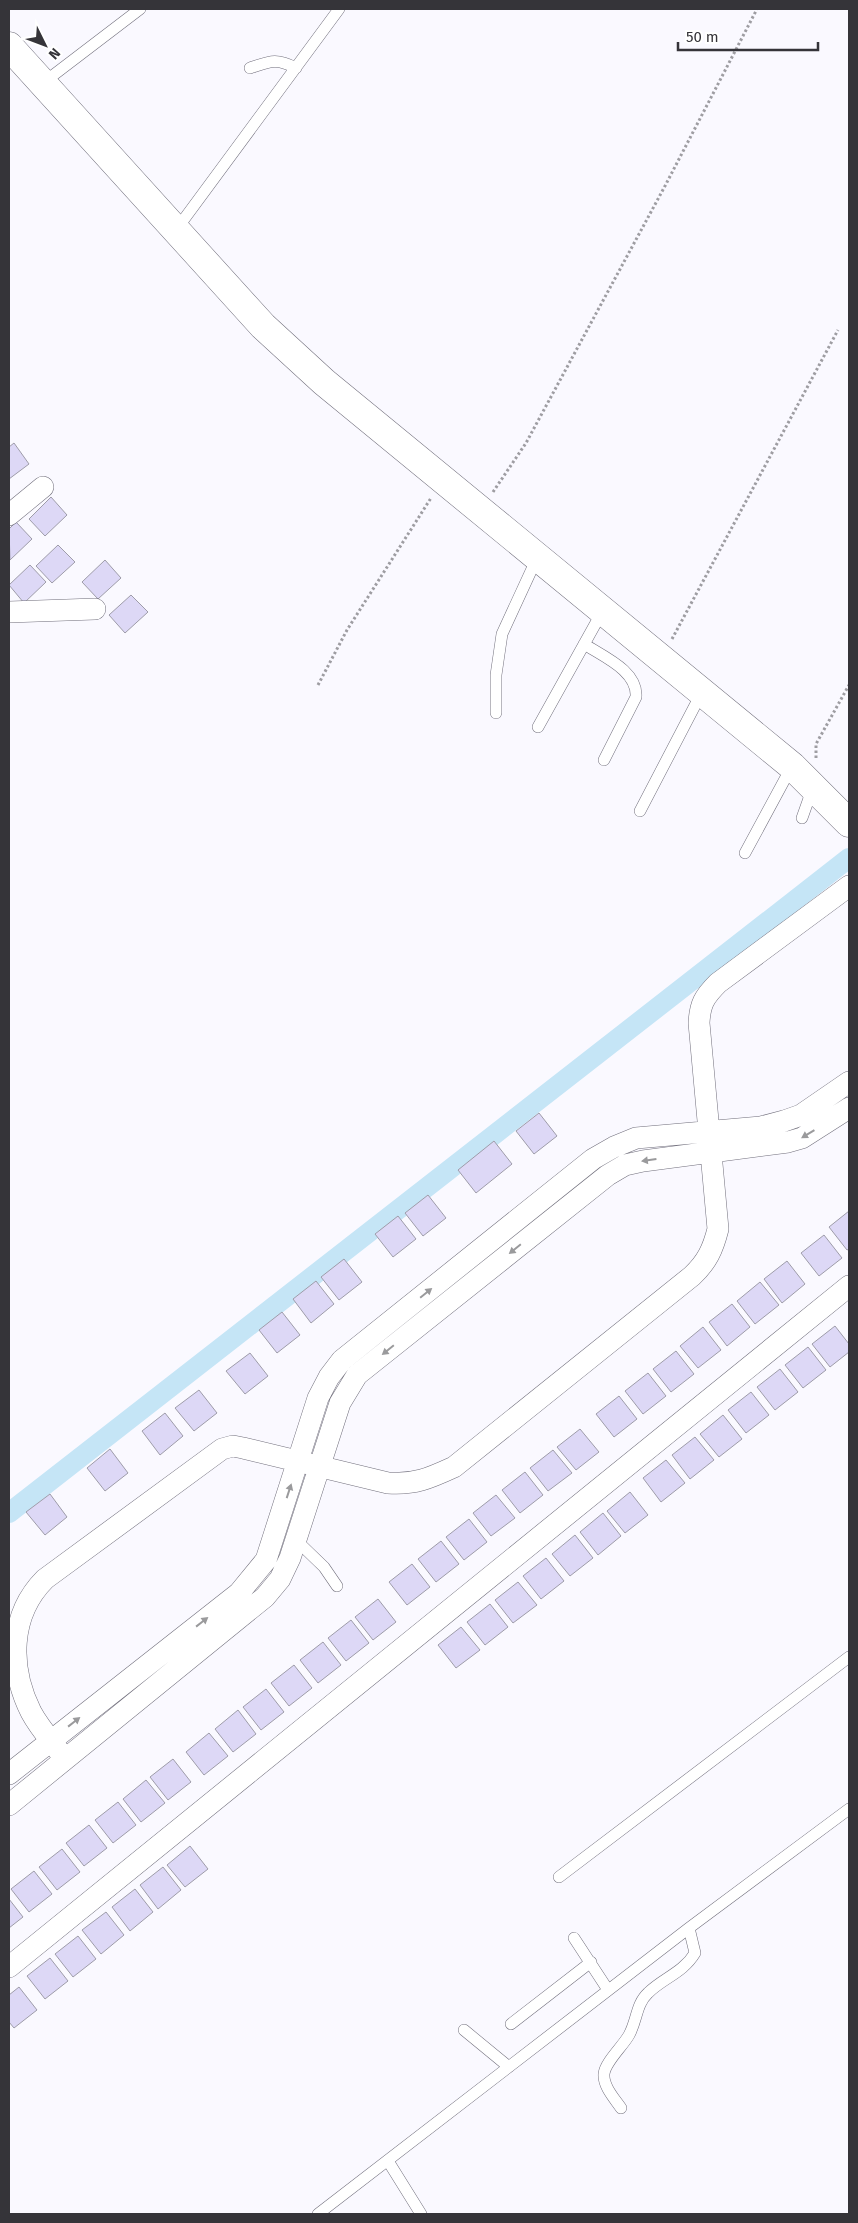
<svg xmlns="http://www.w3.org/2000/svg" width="858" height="2223" font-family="'Fira Sans',sans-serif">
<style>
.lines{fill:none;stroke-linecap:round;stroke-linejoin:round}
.canal{stroke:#c5e5f6;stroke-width:20}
.building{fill:#ddd8f6;stroke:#9e9ca9}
.lane-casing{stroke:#716f7c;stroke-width:12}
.street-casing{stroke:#716f7c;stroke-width:22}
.secondary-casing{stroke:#716f7c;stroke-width:29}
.path{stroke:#9e9da2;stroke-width:3;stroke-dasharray:2.5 2.5;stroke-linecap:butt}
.lane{stroke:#fff;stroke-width:11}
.street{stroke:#fff;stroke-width:21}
.secondary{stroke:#fff;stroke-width:28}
.oneway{fill:#9a9a9c}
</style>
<rect width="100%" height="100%" fill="#faf9ff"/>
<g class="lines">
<!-- canal -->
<path class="canal" d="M9 1513 849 858"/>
</g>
<!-- building -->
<path class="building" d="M14 443 29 464 9 479V447Z
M51 497 67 515 45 536 29 519Z
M16 522 32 539 10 560 9 529Z
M58 545 75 562 52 583 36 566Z
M105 560 121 578 98 599 82 582Z
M30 565 46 582 24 603 9 585Z
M131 595 148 612 125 633 109 615Z
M539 1113 557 1136 534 1154 516 1131Z
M494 1141 512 1164 476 1193 458 1170Z
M428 1195 446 1218 423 1236 405 1213Z
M849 1211V1249L847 1250 829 1227Z
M398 1216 416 1239 393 1257 375 1234Z
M824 1235 842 1258 819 1276 801 1253Z
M344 1259 362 1282 339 1300 321 1277Z
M787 1261 805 1284 782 1303 764 1279Z
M316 1281 334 1304 311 1323 293 1299Z
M760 1282 779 1305 755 1324 737 1301Z
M732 1304 750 1327 727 1346 709 1322Z
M282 1312 300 1335 277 1353 259 1330Z
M835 1326 849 1344V1352L830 1367 812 1344Z
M703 1327 721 1350 698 1368 680 1346Z
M808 1347 826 1370 803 1388 785 1365Z
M676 1351 694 1374 671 1392 653 1369Z
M250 1353 268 1376 245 1394 226 1371Z
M780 1369 798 1392 775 1410 757 1387Z
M648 1373 666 1396 643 1414 625 1391Z
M199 1390 217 1413 194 1431 175 1408Z
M751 1392 769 1415 746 1433 728 1410Z
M619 1396 637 1419 614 1437 596 1414Z
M165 1413 183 1436 160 1455 142 1431Z
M723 1415 742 1439 719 1457 700 1434Z
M580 1429 599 1452 576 1470 557 1447Z
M695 1437 714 1460 690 1479 672 1455Z
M110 1449 128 1473 105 1491 87 1468Z
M553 1450 572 1473 548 1491 530 1468Z
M666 1460 685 1483 661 1502 643 1478Z
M525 1472 543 1495 520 1513 502 1490Z
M630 1492 648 1515 625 1533 607 1511Z
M50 1494 67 1517 45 1535 26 1512Z
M496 1495 515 1518 491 1536 473 1513Z
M603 1513 621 1536 598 1555 580 1532Z
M469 1519 487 1542 464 1560 446 1537Z
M575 1535 593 1558 570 1576 552 1554Z
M441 1541 459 1564 436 1582 418 1559Z
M546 1558 564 1581 541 1599 523 1576Z
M412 1564 430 1587 407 1605 389 1582Z
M518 1582 537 1605 513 1623 495 1600Z
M378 1599 396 1622 373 1640 355 1617Z
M490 1604 508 1627 485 1645 467 1622Z
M351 1620 369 1643 346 1661 328 1638Z
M461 1627 480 1650 456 1668 438 1645Z
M323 1642 341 1665 318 1683 300 1660Z
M294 1665 312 1688 289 1706 271 1683Z
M266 1689 284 1712 261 1730 243 1707Z
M238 1710 256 1734 233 1752 215 1729Z
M209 1733 228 1756 204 1775 186 1752Z
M173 1759 191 1782 168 1800 150 1777Z
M146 1780 165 1803 141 1822 123 1799Z
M118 1802 136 1825 113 1843 95 1820Z
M89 1825 107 1848 84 1866 66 1843Z
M190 1846 208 1869 185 1887 167 1865Z
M62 1849 80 1872 57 1890 39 1867Z
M163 1867 181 1890 158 1909 140 1885Z
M34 1871 52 1894 29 1912 11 1889Z
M135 1889 153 1912 130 1931 112 1907Z
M9 1899 23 1917 9 1928Z
M106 1912 124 1935 101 1954 82 1930Z
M78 1936 96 1959 73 1977 55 1954Z
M50 1958 68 1981 45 1999 27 1976Z
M19 1987 37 2010 14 2028 9 2022V1995Z"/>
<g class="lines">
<!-- lane casing -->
<g class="lane-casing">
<path id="lane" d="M250 68C271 61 276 58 296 68
M43 83 140 9
M176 230 339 9
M584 644C604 657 638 671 636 697L604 760
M496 713V675L502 634 537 558
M538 727 602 612
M640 811 702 692
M802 818 813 787
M745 853 792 766
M296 1540 324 1567 337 1586
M559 1877 849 1657
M574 1938 608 1990
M511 2024 591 1962
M464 2030 509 2067
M621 2108C614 2098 603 2086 604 2074 605 2062 623 2046 629 2035 637 2021 636 2004 648 1993 663 1978 683 1973 695 1953L689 1928
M388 2161 421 2214
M318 2214 689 1928 849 1809"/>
</g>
<!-- street casing -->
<g class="street-casing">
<path id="street" d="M9 515 43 487
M9 612 95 609
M65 1759C54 1744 40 1729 31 1712 9 1668 9 1615 45 1579L222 1449 233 1446 243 1448 388 1483C415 1485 430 1478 454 1467L692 1276C707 1262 713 1249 718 1229L699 1023C700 1004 704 997 718 983L849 886
M9 1774 239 1593 266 1560 318 1398 329 1377 342 1360 593 1159 614 1147 636 1138 761 1127 784 1121 801 1115 849 1082
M9 1805 265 1597 280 1579 290 1558 340 1403 357 1375 608 1175 625 1165 643 1161 788 1142 802 1138 849 1108
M9 1967 849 1286"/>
</g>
<!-- secondary casing -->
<g class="secondary-casing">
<path id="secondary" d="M9 46 263 326 324 382 792 766 849 823"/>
</g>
<!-- path -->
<path class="path" d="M493 492 526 443 665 186 757 9
M672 639 838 330
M318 685 347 630 431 498
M816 758V744L849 685"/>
<!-- lane -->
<use href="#lane" class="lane"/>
<!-- street -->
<use href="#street" class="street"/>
<!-- secondary -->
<use href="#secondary" class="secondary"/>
</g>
<!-- one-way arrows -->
<defs><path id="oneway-solid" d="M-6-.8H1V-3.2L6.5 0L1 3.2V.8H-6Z" transform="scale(1.25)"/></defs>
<g class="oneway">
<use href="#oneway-solid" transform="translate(808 1134) rotate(149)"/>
<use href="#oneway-solid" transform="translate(649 1160) rotate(172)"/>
<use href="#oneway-solid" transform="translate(515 1249) rotate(141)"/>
<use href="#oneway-solid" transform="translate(426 1293) rotate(-39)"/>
<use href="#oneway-solid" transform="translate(388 1350) rotate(141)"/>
<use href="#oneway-solid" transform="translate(289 1491) rotate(-72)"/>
<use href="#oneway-solid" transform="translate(202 1622) rotate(-38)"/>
<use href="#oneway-solid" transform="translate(74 1722) rotate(-38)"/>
</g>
<!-- border -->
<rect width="858" height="2223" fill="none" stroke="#353439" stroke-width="20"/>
<!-- north arrow -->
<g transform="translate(45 45) rotate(132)" stroke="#ffffff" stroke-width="4" paint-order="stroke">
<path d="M0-4L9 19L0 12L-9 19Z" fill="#353439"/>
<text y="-8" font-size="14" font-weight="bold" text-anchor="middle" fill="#353439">N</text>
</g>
<!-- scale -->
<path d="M678 42v8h140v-8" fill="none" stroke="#353439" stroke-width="2.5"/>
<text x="686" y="42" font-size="15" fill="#353439" stroke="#ffffff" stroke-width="4" paint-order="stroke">50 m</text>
</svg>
